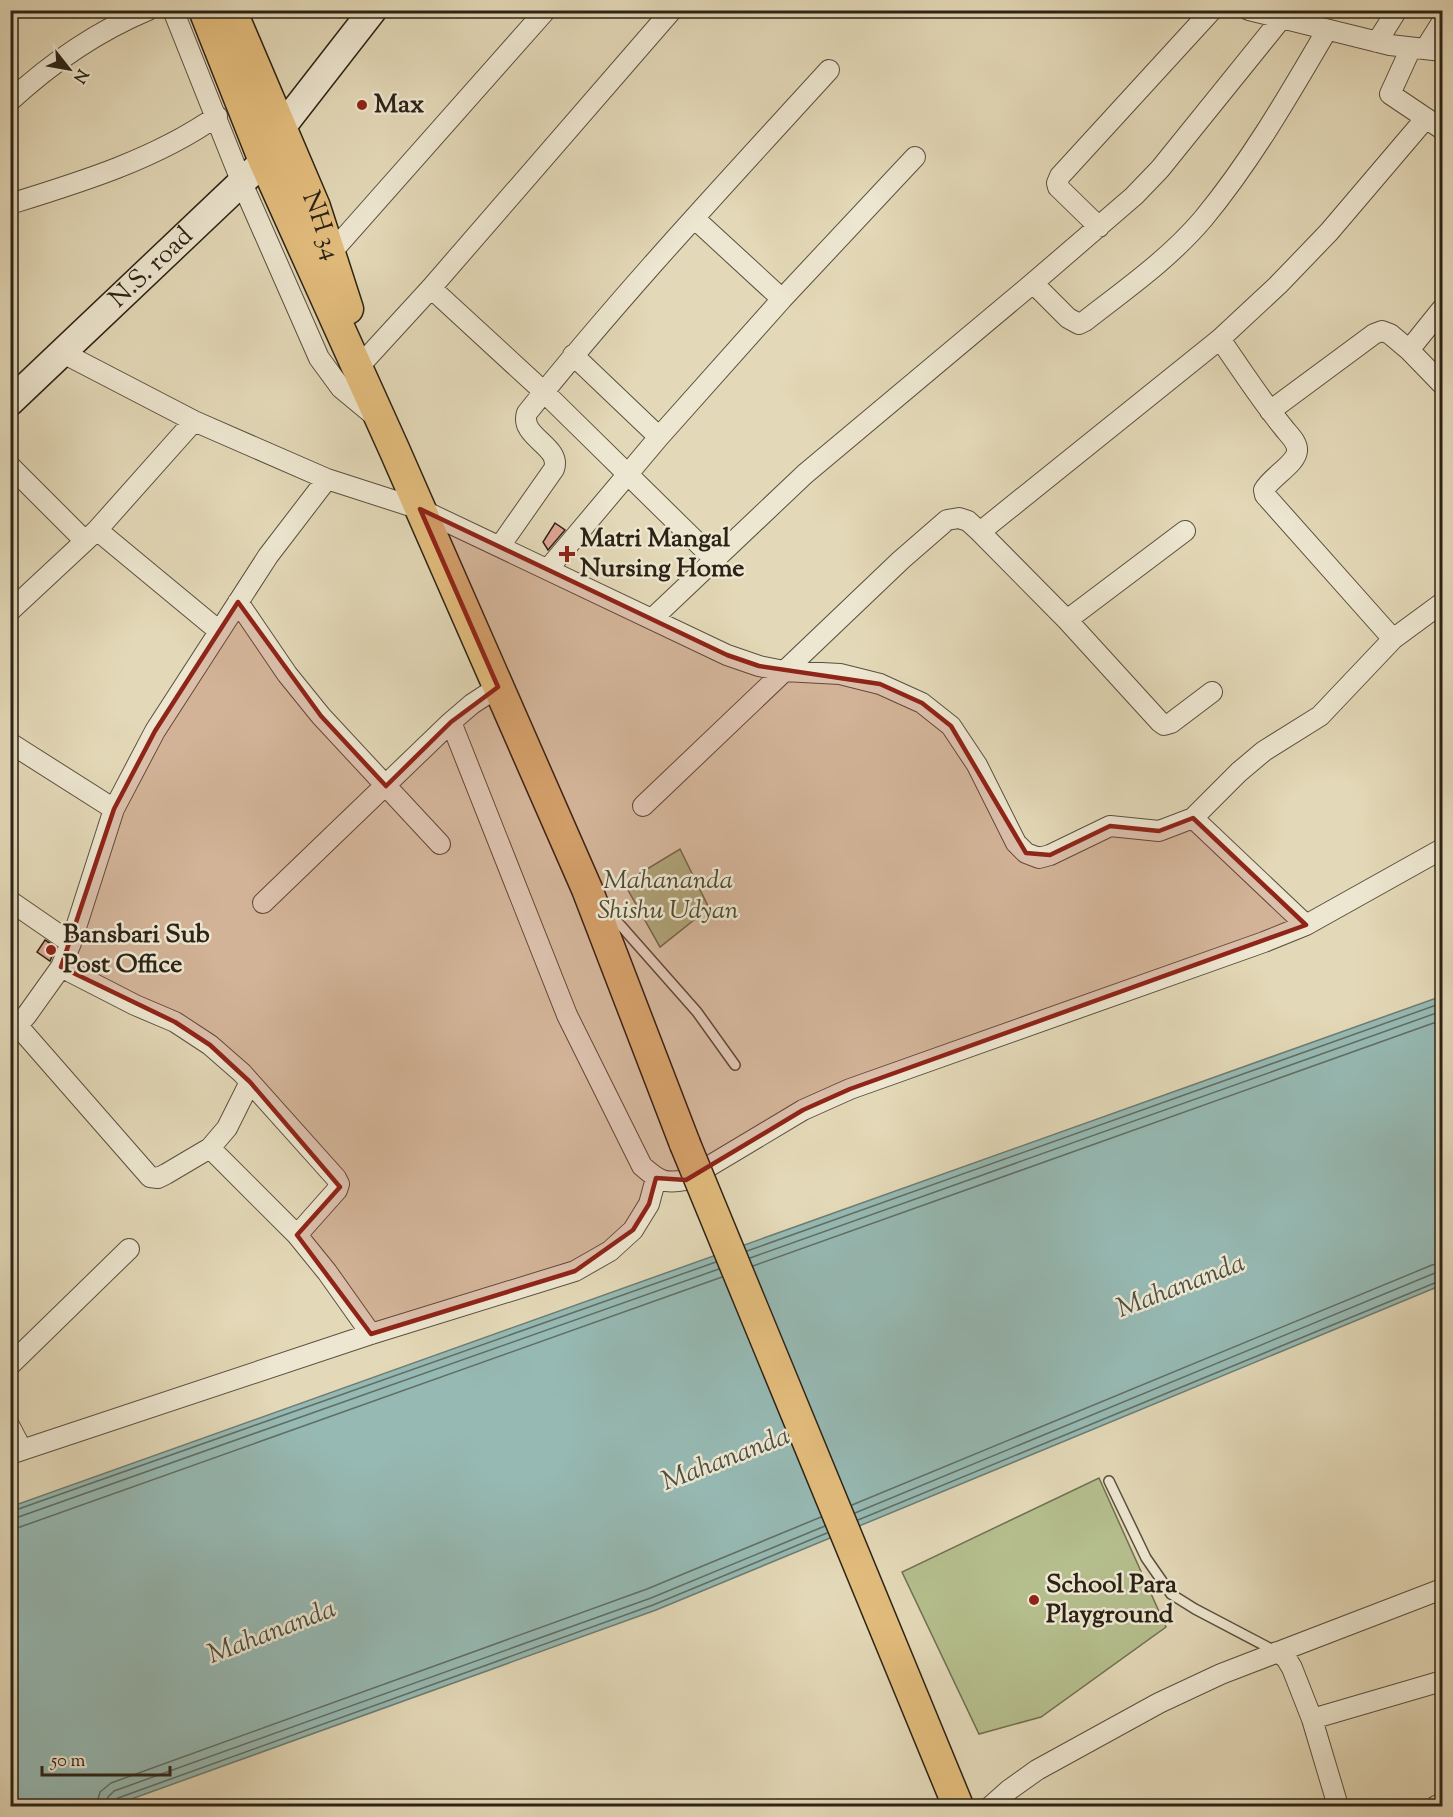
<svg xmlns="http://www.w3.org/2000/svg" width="1453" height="1817" font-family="'Sorts Mill Goudy',serif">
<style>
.green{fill:#b5be8d;stroke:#707052;stroke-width:1.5}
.water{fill:#96b9b3;stroke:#6c7d74;stroke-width:1.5}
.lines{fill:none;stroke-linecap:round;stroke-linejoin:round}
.shore{stroke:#616e64;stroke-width:1.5}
.building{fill:#e0a595;stroke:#2c2316;stroke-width:1.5}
.service-casing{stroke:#5a503e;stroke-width:12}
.minor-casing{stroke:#5a503e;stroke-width:22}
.secondary-casing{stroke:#2c2316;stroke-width:30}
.primary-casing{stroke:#2c2316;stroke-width:33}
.service{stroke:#ede6d0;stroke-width:9}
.minor{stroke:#ede6d0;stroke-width:20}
.secondary{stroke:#ede6d0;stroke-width:27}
.primary{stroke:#e2bc7c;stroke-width:30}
.primary-bridge-casing{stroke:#2c2316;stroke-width:33;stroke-linecap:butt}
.primary-bridge{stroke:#e2bc7c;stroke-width:30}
.marked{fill:#8f2418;fill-opacity:0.2;stroke:#8f2418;stroke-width:4.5;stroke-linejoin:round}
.poi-dot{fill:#8f2418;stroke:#ede6d0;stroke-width:2}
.labels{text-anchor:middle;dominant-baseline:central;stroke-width:5;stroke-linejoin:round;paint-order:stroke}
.poi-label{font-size:26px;font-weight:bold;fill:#2c2316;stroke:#ede6d0;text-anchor:start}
.street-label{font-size:26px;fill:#2c2316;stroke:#ede6d0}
.park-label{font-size:26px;font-style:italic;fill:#4e4a34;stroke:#ede6d0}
.water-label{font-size:27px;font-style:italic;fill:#4c5045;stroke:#ede6d0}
</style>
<rect width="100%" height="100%" fill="#e3d8b7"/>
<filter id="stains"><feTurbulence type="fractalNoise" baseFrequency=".00333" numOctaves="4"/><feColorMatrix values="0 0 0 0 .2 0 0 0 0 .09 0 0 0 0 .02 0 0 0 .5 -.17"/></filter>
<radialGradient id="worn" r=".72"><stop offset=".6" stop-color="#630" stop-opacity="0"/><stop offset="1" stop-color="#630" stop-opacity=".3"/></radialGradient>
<!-- green -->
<path class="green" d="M680 849 709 908 660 947 624 883Z
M1099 1478 1166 1627 1041 1717 979 1734 902 1572Z"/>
<!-- water -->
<path class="water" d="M1442 996V1285L656 1610 112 1806H11L10 1507Z"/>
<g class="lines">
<!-- shore -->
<path class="shore" d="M747 1251 1442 1003
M750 1258 1442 1011
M753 1266 1442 1020
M852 1505 1432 1265 1442 1263
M10 1512 716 1262
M855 1513 1435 1273 1442 1272
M10 1520 719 1269
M858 1520 1442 1280
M10 1529 20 1527 722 1277
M96 1806 100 1792 111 1783 647 1589 821 1517
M105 1806 108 1797 114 1791 651 1598 825 1526
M113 1806 114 1802 118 1798 653 1605 827 1533"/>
</g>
<!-- building -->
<path class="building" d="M555 523 565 530 548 550 543 542Z
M45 940 56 947 50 961 37 952Z"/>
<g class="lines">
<!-- service casing -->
<g class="service-casing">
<path id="service" d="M607 910 697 1012 735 1065
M1109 1481 1146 1558 1171 1594 1195 1609 1275 1651"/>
</g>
<!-- minor casing -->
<g class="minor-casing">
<path id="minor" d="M173 10 242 183 319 358 341 388 376 417
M1249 10 1390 45 1442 51
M1377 42 1397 10
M1411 48 1390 94 1442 129
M1425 49 1442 22
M10 101C50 64 98 31 148 10
M10 204C81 182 156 159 217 116
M694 218 782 299
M1099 227 1058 187 1057 183 1060 176 1212 10
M330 254 546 10
M1033 283 1068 318 1079 324 1085 321C1126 289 1169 259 1203 219 1251 161 1289 95 1327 30
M431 288 544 392 714 559
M1442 309 1409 350 1442 384
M1220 339C1241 369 1260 399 1283 427 1288 434 1298 442 1297 451 1296 464 1271 477 1264 490L1265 495 1393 639
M63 353 194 421 327 479 420 509 727 655 759 666 784 671 840 674 880 684 922 703 951 726 977 765 1016 843 1026 853 1039 858 1050 855 1110 826 1159 831 1193 818 1239 772 1264 751 1320 716 1393 639 1442 603
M573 355 659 437
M365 360 431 288 672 10
M1270 411 1374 334 1382 331 1390 334 1409 350
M10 466 85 541
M97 530 219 631
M500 546 554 469C562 446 519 437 527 413 622 294 726 183 829 70
M548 569 659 437 782 299 915 157
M238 602 287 674 321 716 440 844
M10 611 97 530 194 421
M653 618 805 474 1033 283 1134 196 1160 169 1281 19
M1067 620 1185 531
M1212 692 1171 723 1164 725 1160 722 1067 620 980 532 1220 339 1278 285 1329 232 1426 118
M451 722 567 1015 642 1166C659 1181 664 1184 686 1180L803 1110 850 1089 1264 942 1306 925 1442 849
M10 743 114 809
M643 806 901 560 947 520 959 518 968 521 980 532
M1193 818 1306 925
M10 901 71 943
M263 903 451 722 472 704 498 687
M61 967 135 1005 175 1022 210 1045 242 1073 336 1178 339 1184 337 1190 297 1235
M17 1025 150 1177 158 1178 166 1174 210 1148 227 1128 250 1082
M10 1033 26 1016 61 967 71 943 114 809 155 731 268 556 327 479
M210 1148 297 1235 327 1272 371 1334
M10 1365 129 1249
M10 1427 22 1450
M10 1454 371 1334 575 1271 610 1251 633 1230 649 1204 656 1178
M1277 1652 1286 1658 1292 1668 1312 1719 1338 1806
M1312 1719 1442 1681
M991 1806 1009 1790 1037 1770 1159 1703 1221 1674 1442 1589
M1436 1806 1442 1804"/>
</g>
<!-- secondary casing -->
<g class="secondary-casing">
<g id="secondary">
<path id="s1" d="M10 402 264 161 282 127 373 10"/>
</g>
</g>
<!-- primary casing -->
<g class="primary-casing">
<g id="primary">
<path d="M204 10 264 161 394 449 587 889 685 1144"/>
<path id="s2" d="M231 10 315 207 348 309"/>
</g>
</g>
<!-- service -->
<use href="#service" class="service"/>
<!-- minor -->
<use href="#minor" class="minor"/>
<!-- secondary -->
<use href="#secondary" class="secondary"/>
<!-- primary -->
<use href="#primary" class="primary"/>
<!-- primary-bridge casing -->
<g class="primary-bridge-casing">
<path id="primary-bridge" d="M685 1144 958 1806"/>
</g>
<!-- primary-bridge -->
<use href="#primary-bridge" class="primary-bridge"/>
</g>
<!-- marked area -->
<path class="marked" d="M420 509 727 655 759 666 880 684 922 703 951 726 1026 853 1050 855 1110 826 1159 831 1193 818 1306 925 850 1089 803 1110 686 1180 656 1178 649 1204 633 1230 575 1271 371 1334 297 1235 340 1187 250 1082 210 1045 175 1022 61 967 114 809 155 731 238 602 321 716 386 786 451 722 498 687Z"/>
<!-- markers -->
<g class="poi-dot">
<circle cx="362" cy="105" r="6"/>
<path d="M564 545h6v6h6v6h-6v6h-6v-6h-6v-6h6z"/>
<circle cx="51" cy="950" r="6"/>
<circle cx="1034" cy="1600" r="6"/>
</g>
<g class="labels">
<!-- poi labels -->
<g class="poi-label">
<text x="374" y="105">Max</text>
<text x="580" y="539">Matri Mangal<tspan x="580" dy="30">Nursing Home</tspan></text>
<text x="63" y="935">Bansbari Sub<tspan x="63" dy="30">Post Office</tspan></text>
<text x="1046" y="1585">School Para<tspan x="1046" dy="30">Playground</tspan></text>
</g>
<!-- street labels -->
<g class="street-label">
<text stroke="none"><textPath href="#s2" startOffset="234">NH 34</textPath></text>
<text stroke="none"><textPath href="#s1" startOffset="195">N.S. road</textPath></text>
</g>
<!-- park labels -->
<g class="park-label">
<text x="668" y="881">Mahananda<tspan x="668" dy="30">Shishu Udyan</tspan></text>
</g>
<!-- water labels -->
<g class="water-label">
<text transform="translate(1181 1287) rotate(-21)">Mahananda</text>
<text transform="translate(726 1460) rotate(-21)">Mahananda</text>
<text transform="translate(272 1633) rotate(-21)">Mahananda</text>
</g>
</g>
<!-- margin -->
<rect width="1453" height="1817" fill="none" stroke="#e3d8b7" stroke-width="36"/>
<rect x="12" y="12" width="1429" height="1793" fill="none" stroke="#2c2316" stroke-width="3"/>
<rect x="18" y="18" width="1417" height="1781" fill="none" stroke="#2c2316" stroke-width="1.5"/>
<!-- north arrow -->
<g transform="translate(69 69) rotate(121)" stroke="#ede6d0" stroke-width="4.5" paint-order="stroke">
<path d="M0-4.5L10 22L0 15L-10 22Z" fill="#2c2316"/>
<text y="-9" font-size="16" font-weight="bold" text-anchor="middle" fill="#2c2316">N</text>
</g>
<!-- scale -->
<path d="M42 1766v9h128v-9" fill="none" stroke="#2c2316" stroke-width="3"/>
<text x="51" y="1766" font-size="18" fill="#2c2316" stroke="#ede6d0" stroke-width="4.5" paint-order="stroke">50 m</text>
<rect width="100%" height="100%" filter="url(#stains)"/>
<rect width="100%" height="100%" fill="url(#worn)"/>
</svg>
